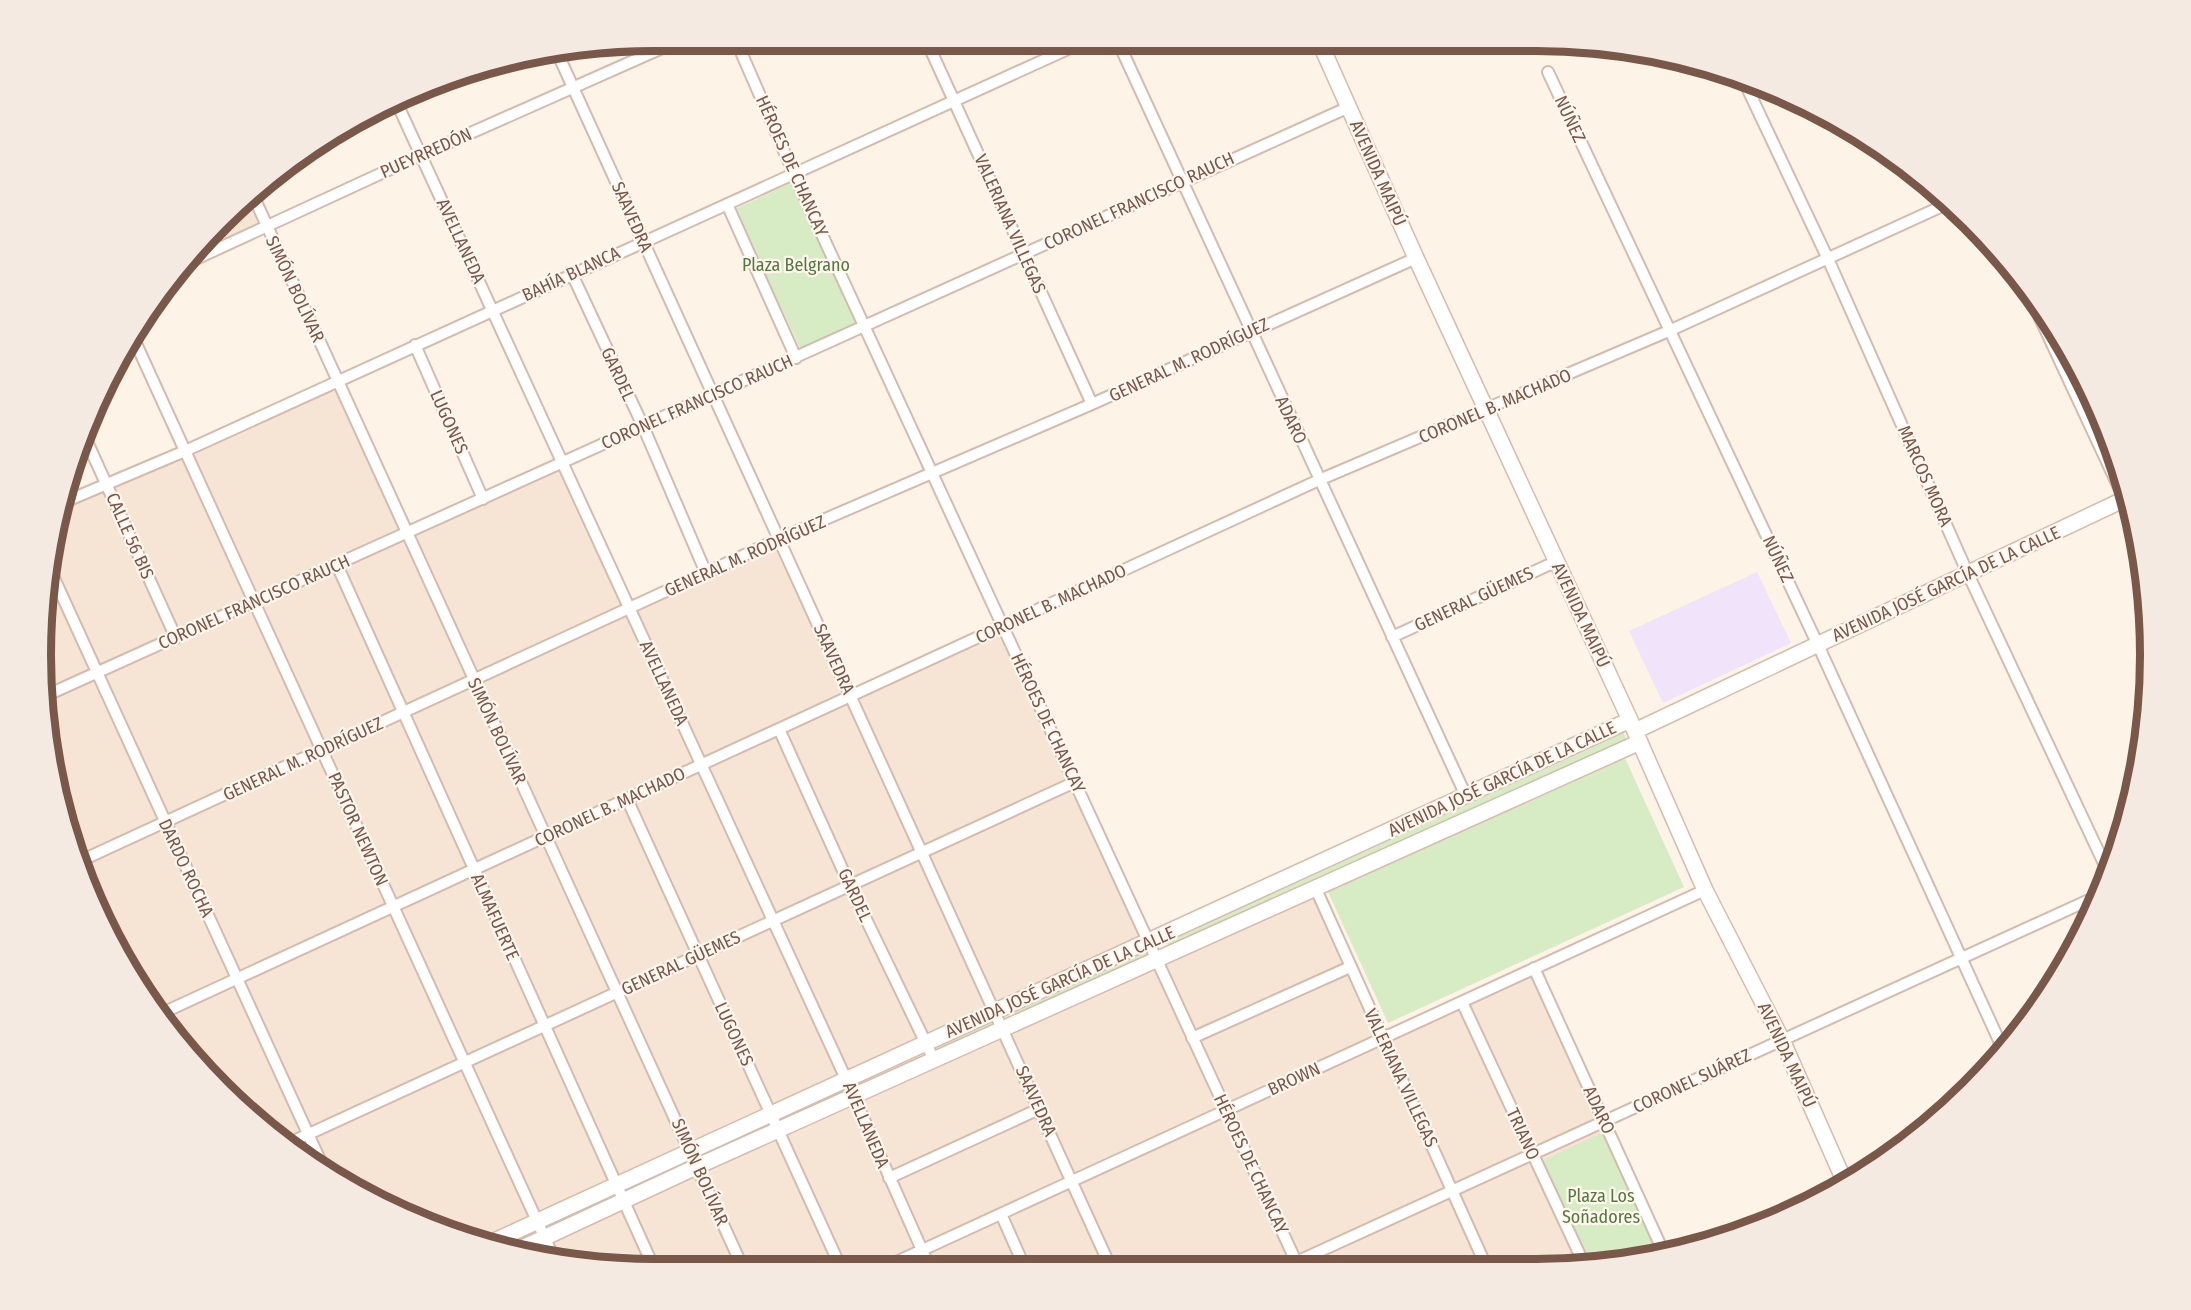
<svg xmlns="http://www.w3.org/2000/svg" width="2191" height="1310" font-family="'Fira Sans Condensed',sans-serif">
<style>
.residential{fill:#f6e5d5}
.education{fill:#f0e3fa}
.green{fill:#d7ecc4}
.lines{fill:none;stroke-linecap:round;stroke-linejoin:round}
.street-casing{stroke:#d3bcae;stroke-width:14}
.secondary-casing{stroke:#d6bcab;stroke-width:18}
.street{stroke:#fff;stroke-width:10}
.secondary{stroke:#fff;stroke-width:15}
.labels{text-anchor:middle;dominant-baseline:central;stroke-width:4.5;stroke-linejoin:round;paint-order:stroke}
.street-label{font-size:18px;fill:#795749;stroke:#fff7ee}
.park-label{font-size:18px;fill:#537a3e;stroke:#fff7ee}
.rim{fill:none;stroke:#795749;stroke-width:8}
</style>
<rect width="100%" height="100%" fill="#fdf3e7"/>
<!-- residential -->
<path class="residential" d="M252 193 267 225 185 264 220 221Z
M338 381 407 534 562 462 630 608 779 539 850 696 1003 626 1157 958 1315 887 1382 1038 1534 968 1663 1251 1577 1268H614L457 1237 313 1166 221 1090 167 1029 123 962 73 853 52 775 41 655 46 574 62 503Z"/>
<!-- education -->
<path class="education" d="M1757 572 1791 643 1663 703 1629 631Z"/>
<!-- green -->
<path class="green" d="M793 182 858 321 800 348 735 209Z
M1623 731 1627 740 1169 947 1165 939Z
M1624 756 1684 887 1388 1023 1328 892Z
M1146 948 1150 956 1017 1018 1013 1010Z
M994 1017 998 1026 937 1054 933 1045Z
M1603 1132 1658 1252 1592 1265 1543 1160Z"/>
<g class="lines">
<!-- street casing -->
<g class="street-casing">
<path id="street" d="M928 44 1092 404
M1119 44 1466 796
M738 45 794 174 1299 1268
M556 50 1111 1268
M1548 72 1818 645 2002 1047
M1742 77 1828 259 1968 574 2109 874
M395 99 846 1079 930 1268
M252 193 743 1268
M727 204 796 358
M185 264 421 155 669 45
M572 274 643 426 706 573
M2026 288 2135 522
M133 337 553 1256
M415 345 483 499
M84 435 176 638
M62 503 185 451 1079 44
M48 565 325 1171
M337 565 654 1268
M1392 637 1557 561
M45 696 1349 107
M779 729 850 886 934 1060
M627 799 841 1268
M78 862 779 539 1092 404 1416 258
M1315 887 1487 1268
M1534 968 1663 1251
M1462 1002 1585 1266
M158 1015 1319 480 1671 330 1949 203
M1192 1038 1350 967
M287 1144 1075 782
M889 1178 1039 1109
M1001 1214 1025 1268
M883 1268 1705 890
M1283 1268 2102 894"/>
</g>
<!-- secondary casing -->
<g class="secondary-casing">
<path id="secondary" d="M1320 43 1416 258 1630 720 1705 890 1782 1040 1846 1185
M1635 731 2127 498
M490 1243 1630 720
M520 1249 698 1166 1640 742"/>
</g>
<!-- street -->
<use href="#street" class="street"/>
<!-- secondary -->
<use href="#secondary" class="secondary"/>
</g>
<g class="labels">
<!-- street labels -->
<g class="street-label">
<text transform="translate(1570 119) rotate(65)">NÚÑEZ</text>
<text transform="translate(426 153) rotate(-24)">PUEYRREDÓN</text>
<text transform="translate(792 166) rotate(66)">HÉROES DE CHANCAY</text>
<text transform="translate(1378 173) rotate(66)">AVENIDA MAIPÚ</text>
<text transform="translate(1139 201) rotate(-25)">CORONEL FRANCISCO RAUCH</text>
<text transform="translate(632 217) rotate(66)">SAAVEDRA</text>
<text transform="translate(1010 224) rotate(66)">VALERIANA VILLEGAS</text>
<text transform="translate(461 241) rotate(65)">AVELLANEDA</text>
<text transform="translate(571 274) rotate(-25)">BAHÍA BLANCA</text>
<text transform="translate(295 289) rotate(65)">SIMÓN BOLÍVAR</text>
<text transform="translate(1189 360) rotate(-25)">GENERAL M. RODRÍGUEZ</text>
<text transform="translate(618 374) rotate(65)">GARDEL</text>
<text transform="translate(697 402) rotate(-24)">CORONEL FRANCISCO RAUCH</text>
<text transform="translate(1495 406) rotate(-23)">CORONEL B. MACHADO</text>
<text transform="translate(1291 420) rotate(65)">ADARO</text>
<text transform="translate(449 422) rotate(66)">LUGONES</text>
<text transform="translate(1925 476) rotate(66)">MARCOS MORA</text>
<text transform="translate(130 536) rotate(66)">CALLE 56 BIS</text>
<text transform="translate(745 556) rotate(-24)">GENERAL M. RODRÍGUEZ</text>
<text transform="translate(1778 559) rotate(65)">NÚÑEZ</text>
<text transform="translate(1946 584) rotate(-25)">AVENIDA JOSÉ GARCÍA DE LA CALLE</text>
<text transform="translate(1474 599) rotate(-25)">GENERAL GÜEMES</text>
<text transform="translate(254 602) rotate(-24)">CORONEL FRANCISCO RAUCH</text>
<text transform="translate(1051 604) rotate(-25)">CORONEL B. MACHADO</text>
<text transform="translate(1581 615) rotate(65)">AVENIDA MAIPÚ</text>
<text transform="translate(834 659) rotate(66)">SAAVEDRA</text>
<text transform="translate(664 683) rotate(65)">AVELLANEDA</text>
<text transform="translate(1048 723) rotate(65)">HÉROES DE CHANCAY</text>
<text transform="translate(497 731) rotate(65)">SIMÓN BOLÍVAR</text>
<text transform="translate(303 759) rotate(-25)">GENERAL M. RODRÍGUEZ</text>
<text transform="translate(1502 779) rotate(-25)">AVENIDA JOSÉ GARCÍA DE LA CALLE</text>
<text transform="translate(610 807) rotate(-25)">CORONEL B. MACHADO</text>
<text transform="translate(358 829) rotate(66)">PASTOR NEWTON</text>
<text transform="translate(186 868) rotate(65)">DARDO ROCHA</text>
<text transform="translate(855 895) rotate(65)">GARDEL</text>
<text transform="translate(495 917) rotate(66)">ALMAFUERTE</text>
<text transform="translate(681 963) rotate(-25)">GENERAL GÜEMES</text>
<text transform="translate(1060 982) rotate(-24)">AVENIDA JOSÉ GARCÍA DE LA CALLE</text>
<text transform="translate(734 1034) rotate(65)">LUGONES</text>
<text transform="translate(1787 1055) rotate(65)">AVENIDA MAIPÚ</text>
<text transform="translate(1401 1078) rotate(65)">VALERIANA VILLEGAS</text>
<text transform="translate(1294 1079) rotate(-25)">BROWN</text>
<text transform="translate(1692 1081) rotate(-25)">CORONEL SUÁREZ</text>
<text transform="translate(1036 1101) rotate(66)">SAAVEDRA</text>
<text transform="translate(1599 1110) rotate(65)">ADARO</text>
<text transform="translate(866 1125) rotate(67)">AVELLANEDA</text>
<text transform="translate(1523 1134) rotate(65)">TRIANO</text>
<text transform="translate(1251 1164) rotate(65)">HÉROES DE CHANCAY</text>
<text transform="translate(700 1172) rotate(66)">SIMÓN BOLÍVAR</text>
</g>
<!-- park labels -->
<g class="park-label">
<text x="796" y="265">Plaza Belgrano</text>
<text x="1601" y="1196">Plaza Los<tspan x="1601" dy="21">Soñadores</tspan></text>
</g>
</g>
<!-- crop -->
<path d="M0 0H2191V1310H0ZM655 51H1536A604 604 0 0 1 2140 655V655A604 604 0 0 1 1536 1259H655A604 604 0 0 1 51 655V655A604 604 0 0 1 655 51Z" fill="#f4eae1" fill-rule="evenodd"/>
<path class="rim" d="M655 51H1536A604 604 0 0 1 2140 655V655A604 604 0 0 1 1536 1259H655A604 604 0 0 1 51 655V655A604 604 0 0 1 655 51Z"/>
</svg>
